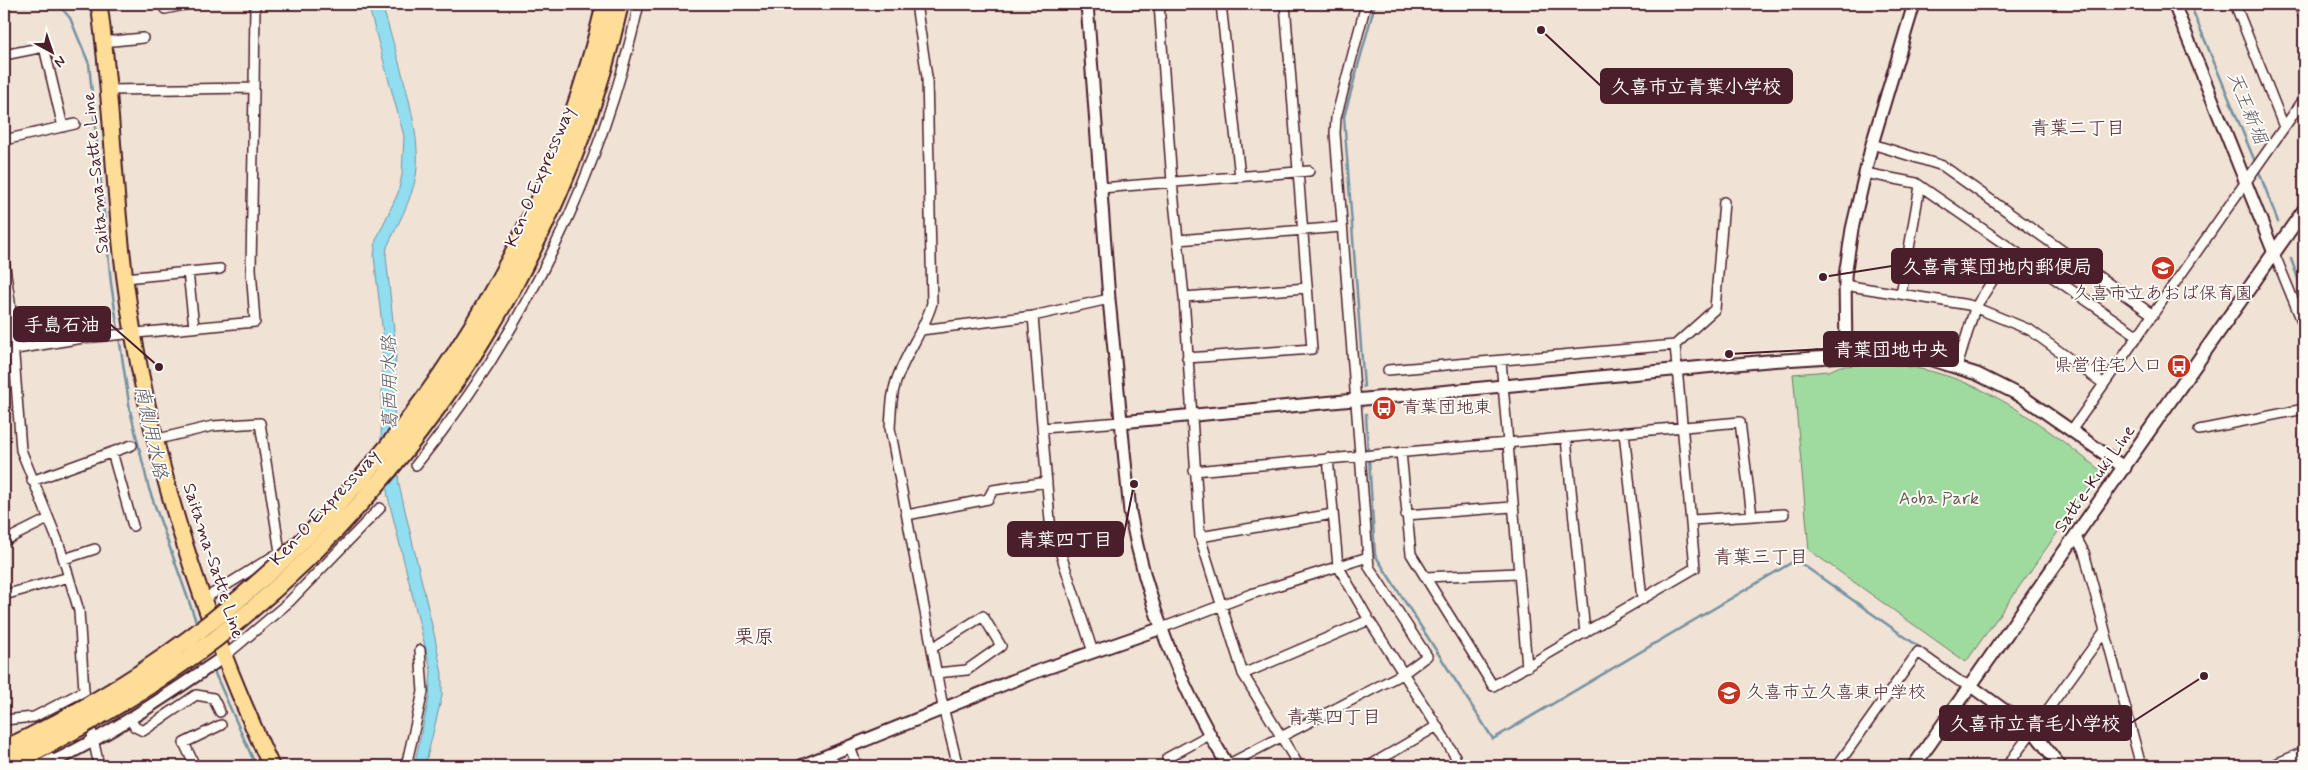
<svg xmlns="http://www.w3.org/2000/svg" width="2308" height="770" font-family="Mynerve,'Klee One',sans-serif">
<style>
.green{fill:#9fda9f;stroke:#747c65}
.water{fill:#90deef;stroke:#7492a1}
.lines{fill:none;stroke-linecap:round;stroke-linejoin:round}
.stream{stroke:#7492a1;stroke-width:2.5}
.minor-casing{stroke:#4a1f2b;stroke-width:12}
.tertiary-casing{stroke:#4a1f2b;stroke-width:15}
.secondary-casing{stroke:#4a1f2b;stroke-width:16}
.primary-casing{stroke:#4a1f2b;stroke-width:19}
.minor{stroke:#fdfcf7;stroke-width:9}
.tertiary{stroke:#fdfcf7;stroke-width:11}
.secondary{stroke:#fdfcf7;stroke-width:12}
.primary{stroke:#fede96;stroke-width:15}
.motorway-bridge-casing{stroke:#4a1f2b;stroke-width:20;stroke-linecap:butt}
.motorway-bridge{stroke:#fede96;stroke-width:16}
.labels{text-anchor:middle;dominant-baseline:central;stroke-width:4;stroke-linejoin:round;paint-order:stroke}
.street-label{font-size:18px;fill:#4a1f2b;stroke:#fdfcf7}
.poi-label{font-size:18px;fill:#4a1f2b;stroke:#fdfcf7;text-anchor:start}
.park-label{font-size:18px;fill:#64574e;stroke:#fdfcf7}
.water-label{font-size:19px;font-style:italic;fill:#5f5866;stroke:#fdfcf7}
.neighbourhood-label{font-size:19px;fill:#4a1f2b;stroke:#fdfcf7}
.quarter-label{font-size:20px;fill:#4a1f2b;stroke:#fdfcf7}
.leader{fill:none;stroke:#4a1f2b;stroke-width:2}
.callout-dot{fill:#4a1f2b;stroke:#fdfcf7;stroke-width:2}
.callout{fill:#4a1f2b;stroke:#4a1f2b;stroke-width:2}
.callout-label{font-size:19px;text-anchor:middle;font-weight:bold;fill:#fff}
</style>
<rect width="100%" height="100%" fill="#f0e2d5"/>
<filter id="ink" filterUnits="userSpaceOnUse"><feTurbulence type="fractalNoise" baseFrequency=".02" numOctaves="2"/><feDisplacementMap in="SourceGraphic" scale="10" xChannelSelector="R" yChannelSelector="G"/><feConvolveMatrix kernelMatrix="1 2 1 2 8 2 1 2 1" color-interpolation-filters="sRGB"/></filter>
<g filter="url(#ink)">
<!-- green -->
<path class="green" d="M1883 364C1972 369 2034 418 2101 471L1966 662 1809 550 1793 374 1829 371 1840 366Z"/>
<!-- water -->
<path class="water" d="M368 4H382C394 49 424 131 416 176 411 201 398 224 387 247L386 256 396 349 394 428 399 485 435 638 442 674V696L425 766H414L429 698 431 670 388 497 381 444 383 334 374 256 376 240 398 193 402 175 404 136Z"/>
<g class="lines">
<!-- stream -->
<path class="stream" d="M58 4 70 18 89 64 111 283 130 410 149 489 197 624
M2190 4 2256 164
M2258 169 2278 222
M2291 259 2304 295
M1364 387 1344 117 1375 4
M1366 414 1368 453
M1369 458 1375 555 1493 739 1796 560 1959 675
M213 669 256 766"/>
<!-- minor casing -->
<g class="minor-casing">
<path id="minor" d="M164 4 165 9 189 4
M916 4 927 77 932 303C924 332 903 356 895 385 891 398 891 414 890 428L943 707 956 759 960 766
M1159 4 1172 182 1184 297 1200 537 1243 674 1299 766
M1221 4 1240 177
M2235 4 2284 127
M2298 4 2304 17
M103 42 143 38
M4 55 44 47 63 127
M107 90 254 88 255 4
M4 140 75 124
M1872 144 1943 166 2153 315
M1865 173 1916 183 2138 336
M1101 188 1309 171
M1178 240 1342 227
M2274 253 2304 326
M4 260 10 302 21 450 59 544 79 611 84 691 87 707
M188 272 194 327
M125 278 220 269
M1844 285 1969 305 2030 330 2104 384
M1901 294 1920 186
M1184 297 1307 288
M1033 316 1050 521 1093 652
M921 330 1033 316 1109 299
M4 351 83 338 255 322 251 269 254 88
M1187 358 1312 349 1285 4
M1501 361 1527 667
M1957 367 1975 308 2012 250
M1388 370 1675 345
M1043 428 1121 422
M2199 430 2304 409
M2071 431 2304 99
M1624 432 1642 599
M1566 438 1585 633
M154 440 213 426 260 423 280 552 204 599
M112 452 133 526
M1401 452 1411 554 1493 686 1695 568 1675 345 1715 309 1724 202
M1328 458 1338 566 1369 620 1437 726 1369 766
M416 465C524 332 602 172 639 4
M1194 471 1740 422 1752 516
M32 481 132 445
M907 515 988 499 993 490 1047 482
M1406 515 1512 507
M1692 520 1784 514
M1200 537 1333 514
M2076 537 2084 552 2141 766
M4 541 48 519
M64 559 95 549
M1425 577 1518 573
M4 595 69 577
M1159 629 1251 594 1368 557
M932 648 983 616 1001 646 967 670 936 673
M225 656 289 602 380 508
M1243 674 1369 620
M130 719 135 727 143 731 196 695 213 698 220 712
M4 720 34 717 84 691
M89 720 99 766
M1437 726 1455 756
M850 747 857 766
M1167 758 1209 735
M1227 765 1404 673 1427 656 1369 567 1368 557 1335 133 1336 118 1366 4
M195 766 184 743 221 725
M406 766 423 692 420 650
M1837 766 1918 652 1959 681 1971 686
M2007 766 2104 632
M2270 766 2304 752"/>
</g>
<!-- tertiary casing -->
<g class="tertiary-casing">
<path id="tertiary" d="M1087 4 1109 299 1130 512C1147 604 1179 686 1228 766
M2174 4 2274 253
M1846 355 1845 276 1852 229 1872 144 1914 4
M1121 422 1768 361 1878 354 1926 358 1977 374 2023 397 2125 468
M1971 686 2033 731 2060 766
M26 766 50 759
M44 766C108 736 166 696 225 656
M801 766 1027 675 1159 629"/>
</g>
<!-- secondary casing -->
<g class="secondary-casing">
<path id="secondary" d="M1914 766 2304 210"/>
</g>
<!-- primary casing -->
<g class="primary-casing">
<path id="primary" d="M99 4C112 95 113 188 125 279 147 448 200 612 271 766"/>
</g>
<!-- minor -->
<use href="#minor" class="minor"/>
<!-- tertiary -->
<use href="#tertiary" class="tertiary"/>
<!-- secondary -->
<use href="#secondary" class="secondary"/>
<!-- primary -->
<use href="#primary" class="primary"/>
<!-- motorway-bridge casing -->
<g class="motorway-bridge-casing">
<path id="motorway-bridge" d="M4 749C305 610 529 326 605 4
M6 766C87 726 168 679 238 621 428 464 566 244 620 4"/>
</g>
<!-- motorway-bridge -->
<use href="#motorway-bridge" class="motorway-bridge"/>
</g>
</g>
<!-- icons -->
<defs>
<g id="school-disc" transform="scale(1.25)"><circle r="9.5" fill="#c8321e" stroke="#fdfcf7"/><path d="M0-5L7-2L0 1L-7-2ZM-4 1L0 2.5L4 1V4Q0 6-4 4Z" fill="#fff"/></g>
<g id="bus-disc" transform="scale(1.25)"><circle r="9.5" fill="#c8321e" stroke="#fdfcf7"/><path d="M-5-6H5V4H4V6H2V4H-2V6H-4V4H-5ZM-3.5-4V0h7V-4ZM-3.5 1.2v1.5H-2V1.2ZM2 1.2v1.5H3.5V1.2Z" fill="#fff"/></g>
</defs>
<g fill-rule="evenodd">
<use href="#school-disc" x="2163" y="268"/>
<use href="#bus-disc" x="2179" y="366"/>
<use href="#bus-disc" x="1384" y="408"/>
<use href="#school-disc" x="1729" y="693"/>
</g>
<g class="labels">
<!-- street labels -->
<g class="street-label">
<text transform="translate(96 173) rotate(-95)">Saitama-Satte Line</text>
<text transform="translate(540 177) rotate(-67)">Ken-O Expressway</text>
<text transform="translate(2095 479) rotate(-55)">Satte-Kuki Line</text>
<text transform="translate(325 508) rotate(-47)">Ken-O Expressway</text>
<text transform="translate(213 561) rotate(72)">Saitama-Satte Line</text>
</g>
<!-- poi labels -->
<g class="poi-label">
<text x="2163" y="294" text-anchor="middle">久喜市立あおば保育園</text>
<text x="2162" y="366" text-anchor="end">県営住宅入口</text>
<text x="1402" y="408">青葉団地東</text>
<text x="1746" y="693">久喜市立久喜東中学校</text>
</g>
<!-- park labels -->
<g class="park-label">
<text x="1939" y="499">Aoba Park</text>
</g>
<!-- water labels -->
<g class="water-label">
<text transform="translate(2247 108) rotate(68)">天王新堀</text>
<text transform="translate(390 383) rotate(-91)">葛西用水路</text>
<text transform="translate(151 432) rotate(78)">南側用水路</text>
</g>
<!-- neighbourhood labels -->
<g class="neighbourhood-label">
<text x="2078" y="128">青葉二丁目</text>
<text x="1761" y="557">青葉三丁目</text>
<text x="1334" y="717">青葉四丁目</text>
</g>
<!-- quarter labels -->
<g class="quarter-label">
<text x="754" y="637">栗原</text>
</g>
</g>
<!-- callouts -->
<path class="leader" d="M1541 30L1601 86M1823 277L1892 266M159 367L110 324M1729 354L1824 349M1134 484L1123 539M2204 676L2131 723"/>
<g class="callout-dot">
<circle cx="1541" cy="30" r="5"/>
<circle cx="1823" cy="277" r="5"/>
<circle cx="159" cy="367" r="5"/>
<circle cx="1729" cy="354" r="5"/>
<circle cx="1134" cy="484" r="5"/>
<circle cx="2204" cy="676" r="5"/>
</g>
<g class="callout">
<rect x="1601" y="69" width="191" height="34" rx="5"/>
<rect x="1892" y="249" width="210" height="34" rx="5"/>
<rect x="14" y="307" width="96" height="34" rx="5"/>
<rect x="1824" y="332" width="134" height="34" rx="5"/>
<rect x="1008" y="522" width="115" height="34" rx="5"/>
<rect x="1940" y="706" width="191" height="34" rx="5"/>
</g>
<g class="callout-label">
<text x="1696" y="93">久喜市立青葉小学校</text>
<text x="1997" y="273">久喜青葉団地内郵便局</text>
<text x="62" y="331">手島石油</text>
<text x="1891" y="356">青葉団地中央</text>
<text x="1065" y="546">青葉四丁目</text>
<text x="2035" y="730">久喜市立青毛小学校</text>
</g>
<!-- margin -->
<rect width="2308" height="770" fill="none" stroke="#fdfcf7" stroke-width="20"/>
<rect x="10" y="10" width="2288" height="750" fill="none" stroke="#4a1f2b" stroke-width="2" filter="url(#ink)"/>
<!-- north arrow -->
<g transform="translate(52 52) rotate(140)" stroke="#fdfcf7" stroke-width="4" paint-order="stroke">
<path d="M0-4L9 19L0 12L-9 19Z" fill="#4a1f2b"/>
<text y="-8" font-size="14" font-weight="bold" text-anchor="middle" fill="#4a1f2b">N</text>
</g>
</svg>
